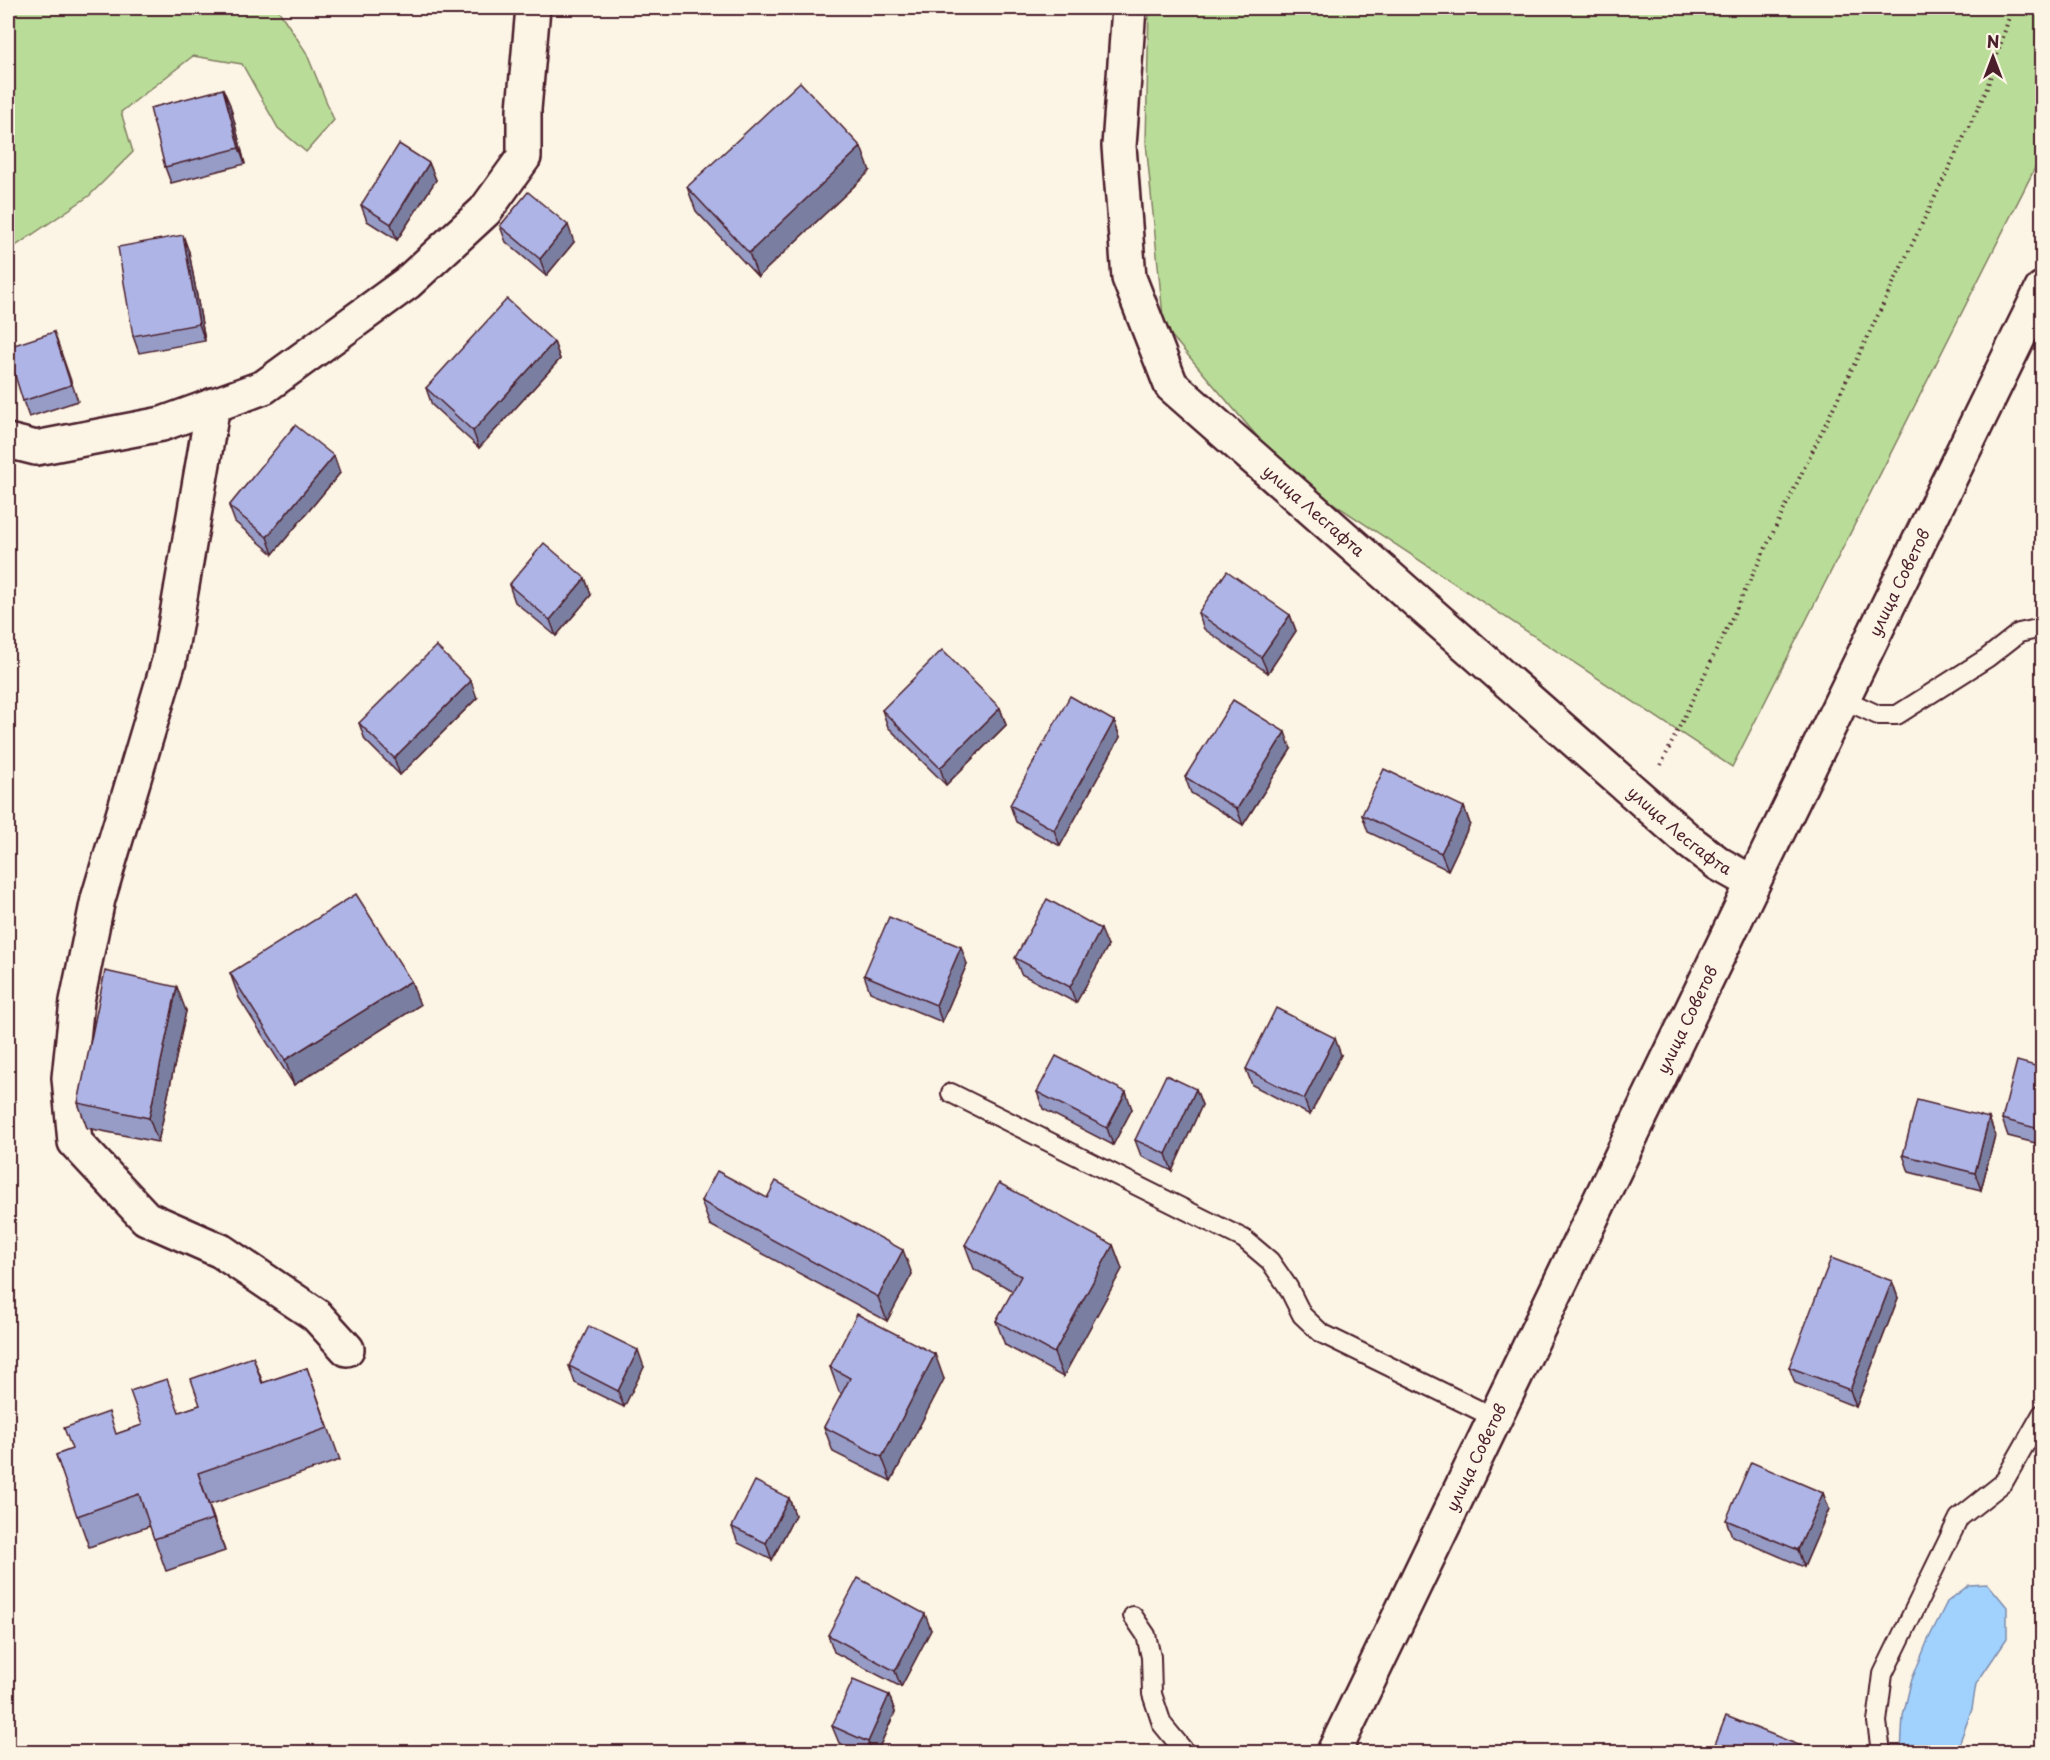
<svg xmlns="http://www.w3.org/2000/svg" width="2050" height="1760" font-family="'Playpen Sans',sans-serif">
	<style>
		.green { fill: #b9dd98; stroke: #827e62; stroke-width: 1.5 }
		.water { fill: #a1d2fe; stroke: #7e8aaa; stroke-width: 1.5 }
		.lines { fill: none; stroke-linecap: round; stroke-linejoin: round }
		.lane-casing { stroke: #4a1f2b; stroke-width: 22 }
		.street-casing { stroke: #4a1f2b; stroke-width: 38 }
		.secondary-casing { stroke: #4a1f2b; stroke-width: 38 }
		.path { stroke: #4a1f2b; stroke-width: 4; stroke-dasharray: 1.5 4.5; stroke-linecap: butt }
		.lane { stroke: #fcf5e5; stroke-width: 18 }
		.street { stroke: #fcf5e5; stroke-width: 33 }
		.secondary { stroke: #fcf5e5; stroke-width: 33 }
		.wall { fill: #969cc6; stroke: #4a1f2b; stroke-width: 1.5 }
		.shaded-wall { fill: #7a7fa1; stroke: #4a1f2b; stroke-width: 1.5 }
		.building { fill: #aeb5e6; stroke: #4a1f2b; stroke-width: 1.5 }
		.labels { text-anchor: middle; stroke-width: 4.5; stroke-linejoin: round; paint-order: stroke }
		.street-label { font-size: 16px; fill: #4a1f2b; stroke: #fcf5e5 }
	</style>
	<rect width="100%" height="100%" fill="#fcf5e5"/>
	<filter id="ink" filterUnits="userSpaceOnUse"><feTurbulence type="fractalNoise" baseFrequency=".0167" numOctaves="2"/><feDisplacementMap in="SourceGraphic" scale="12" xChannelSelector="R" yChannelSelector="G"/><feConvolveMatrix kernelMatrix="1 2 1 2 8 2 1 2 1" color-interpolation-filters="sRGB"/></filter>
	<g filter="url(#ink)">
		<!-- green -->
		<g class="green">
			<polygon points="8,8 277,8 306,52 334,120 306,152 278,128 242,64 193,56 121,112 133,152 89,196 8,251 8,114 13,104 8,98"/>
			<polygon points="1149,8 2042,8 2042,154 1732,767 1289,474 1164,327 1146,142"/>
		</g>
		<!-- water -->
		<polygon class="water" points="1988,1584 2007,1607 2007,1638 1976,1684 1972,1709 1961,1739 1960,1752 1901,1752 1903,1716 1911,1682 1927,1642 1947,1602 1969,1585"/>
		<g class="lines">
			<!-- lane casing -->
			<g class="lane-casing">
				<g id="lane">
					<polyline points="1843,699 1878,715 1897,715 1987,658 2019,633 2042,628"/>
					<polyline points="951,1093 1244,1239 1270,1261 1288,1287 1302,1315 1321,1333 1495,1418"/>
					<polyline points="1133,1616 1146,1635 1151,1657 1152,1694 1162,1724 1185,1752"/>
					<polyline points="1881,1752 1877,1722 1883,1674 1959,1518 2003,1483 2042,1414"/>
				</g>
			</g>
			<!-- street casing -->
			<g class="street-casing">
				<g id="street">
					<path id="s1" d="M1129 8 1119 146 1129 278 1171 385 1690 842 1719 864 1753 883"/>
					<polyline points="213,405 169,661 98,899 77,1001 69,1078 75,1142 146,1218 221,1251 316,1315 347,1349"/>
					<polyline points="8,441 36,448 162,424 264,387 407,283 485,211 524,157 524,109 533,8"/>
				</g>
			</g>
			<!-- secondary casing -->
			<g class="secondary-casing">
				<g id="secondary">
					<path id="s2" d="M1334 1752 1753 883 2042 289"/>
				</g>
			</g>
			<!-- path -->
			<polyline class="path" points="1661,765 1986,91 2012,8"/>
			<!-- lane -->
			<use href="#lane" class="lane"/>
			<!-- street -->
			<use href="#street" class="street"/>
			<!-- secondary -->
			<use href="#secondary" class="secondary"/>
		</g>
		<!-- wall -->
		<g class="wall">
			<polygon points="223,89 230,105 245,164 171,183 165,167"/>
			<polygon points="429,163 436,180 397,240 367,221 361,205"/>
			<polygon points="870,171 758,277 696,211 687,187"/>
			<polygon points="500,226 574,242 546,276 506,242"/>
			<polygon points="189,252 205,341 139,353 133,336"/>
			<polygon points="54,332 78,401 29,417 23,401"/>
			<polygon points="554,342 560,359 479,448 432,405 426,388"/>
			<polygon points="334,456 340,473 273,554 235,522 229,506"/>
			<polygon points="585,578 591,595 556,636 515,602 509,585"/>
			<polygon points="1198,613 1290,615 1296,631 1268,673 1204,629"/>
			<polygon points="477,698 400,775 365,740 359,723"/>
			<polygon points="1000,708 1006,725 946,785 888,727 882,710"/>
			<polygon points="1114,721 1120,737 1060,846 1016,822 1010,805"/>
			<polygon points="1291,749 1243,825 1191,793 1185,777"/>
			<polygon points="1464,807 1470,824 1448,870 1368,832 1362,815"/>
			<polygon points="1108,946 1076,1003 1021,974 1015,958"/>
			<polygon points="967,964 942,1022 870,992 864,975"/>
			<polygon points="230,973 420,1005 294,1085 239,998"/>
			<polygon points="186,1011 158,1142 87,1128 78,1103"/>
			<polygon points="1341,1055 1310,1115 1252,1085 1246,1069"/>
			<polygon points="2043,1068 2043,1145 2008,1136 2002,1119"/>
			<polygon points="1196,1089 1202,1105 1172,1171 1141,1156 1135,1140"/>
			<polygon points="1037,1092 1132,1109 1113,1145 1043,1109"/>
			<polygon points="1989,1118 1995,1135 1981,1190 1909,1172 1903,1155"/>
			<polygon points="701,1201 912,1274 887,1321 710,1225"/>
			<polygon points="965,1245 1113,1245 1122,1269 1063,1377 1005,1345 996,1321 1013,1291 974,1269"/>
			<polygon points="1892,1281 1898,1298 1856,1407 1795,1383 1789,1367"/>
			<polygon points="253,1357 263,1383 307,1368 340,1460 209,1505 225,1551 166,1571 150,1526 89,1547 56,1455 200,1405"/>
			<polygon points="569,1366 644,1367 624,1407 575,1383"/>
			<polygon points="830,1367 944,1379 891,1481 833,1452 824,1427 842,1394 839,1392"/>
			<polygon points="2043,1423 2043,1454 2037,1438"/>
			<polygon points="1823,1493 1829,1509 1804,1567 1732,1536 1726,1520"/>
			<polygon points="789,1498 795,1515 772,1560 738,1543 732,1527"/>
			<polygon points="931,1630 901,1687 834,1652 828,1635"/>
			<polygon points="889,1695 895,1712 877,1752 860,1752 839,1743 832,1726"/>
		</g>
		<!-- shaded-wall -->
		<g class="shaded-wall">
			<polygon points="223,89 230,105 245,164 239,148"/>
			<polygon points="861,147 870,171 758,277 749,253"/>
			<polygon points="429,163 436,180 397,240 391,224"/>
			<polygon points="568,225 574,242 546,276 540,259"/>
			<polygon points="183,235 189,252 205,341 199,324"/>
			<polygon points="554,342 560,359 479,448 473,431"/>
			<polygon points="334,456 340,473 273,554 267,537"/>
			<polygon points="585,578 591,595 556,636 550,620"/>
			<polygon points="1290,615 1296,631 1268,673 1261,657"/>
			<polygon points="471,681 477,698 400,775 394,758"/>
			<polygon points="1000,708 1006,725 946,785 940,768"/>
			<polygon points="1114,721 1120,737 1060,846 1054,830"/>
			<polygon points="1285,732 1291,749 1243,825 1237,809"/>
			<polygon points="1464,807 1470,824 1448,870 1441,853"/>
			<polygon points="1101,929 1108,946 1076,1003 1070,987"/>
			<polygon points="961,947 967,964 942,1022 936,1005"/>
			<polygon points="411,981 420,1005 294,1085 285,1060"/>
			<polygon points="177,987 186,1011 158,1142 149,1118"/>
			<polygon points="1335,1038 1341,1055 1310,1115 1304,1099"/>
			<polygon points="1196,1089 1202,1105 1172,1171 1166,1154"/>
			<polygon points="1126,1092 1132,1109 1113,1145 1107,1128"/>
			<polygon points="1989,1118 1995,1135 1981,1190 1975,1173"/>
			<polygon points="1113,1245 1122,1269 1063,1377 1054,1353"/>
			<polygon points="903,1250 912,1274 887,1321 878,1297"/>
			<polygon points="1892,1281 1898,1298 1856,1407 1850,1390"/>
			<polygon points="638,1350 644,1367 624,1407 618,1391"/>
			<polygon points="935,1354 944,1379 891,1481 882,1457"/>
			<polygon points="198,1473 209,1505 225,1551 213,1519"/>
			<polygon points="1823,1493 1829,1509 1804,1567 1798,1550"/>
			<polygon points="789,1498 795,1515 772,1560 766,1543"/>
			<polygon points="925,1614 931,1630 901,1687 895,1671"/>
			<polygon points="889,1695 895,1712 877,1752 872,1752 868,1742"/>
			<polygon points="1801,1746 1803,1752 1798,1752"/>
		</g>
		<!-- building -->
		<g class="building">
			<polygon points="800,82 861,147 749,253 687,187"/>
			<polygon points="223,89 239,148 165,167 150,108"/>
			<polygon points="399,144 429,163 391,224 361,205"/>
			<polygon points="528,192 568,225 540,259 500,226"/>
			<polygon points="183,235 199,324 133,336 118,247"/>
			<polygon points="507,299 554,342 473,431 426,388"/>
			<polygon points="54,332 71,385 23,401 8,353 8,347"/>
			<polygon points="295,425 334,456 267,537 229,506"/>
			<polygon points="544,543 585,578 550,620 509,585"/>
			<polygon points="1227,571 1290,615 1261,657 1198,613"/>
			<polygon points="436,646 471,681 394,758 359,723"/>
			<polygon points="942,650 1000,708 940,768 882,710"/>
			<polygon points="1070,696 1114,721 1054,830 1010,805"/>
			<polygon points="1233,700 1285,732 1237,809 1185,777"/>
			<polygon points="1384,769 1464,807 1441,853 1362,815"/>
			<polygon points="356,894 411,981 285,1060 230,973"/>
			<polygon points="1047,899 1101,929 1070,987 1015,958"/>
			<polygon points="889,917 961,947 936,1005 864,975"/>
			<polygon points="105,971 177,987 149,1118 78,1103"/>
			<polygon points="1276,1008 1335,1038 1304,1099 1246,1069"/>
			<polygon points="1056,1056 1126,1092 1107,1128 1037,1092"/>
			<polygon points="2017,1061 2043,1068 2043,1130 2002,1119"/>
			<polygon points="1166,1075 1196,1089 1166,1154 1135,1140"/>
			<polygon points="1917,1100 1989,1118 1975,1173 1903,1155"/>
			<polygon points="717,1171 767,1198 776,1181 903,1250 878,1297 701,1201"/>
			<polygon points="999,1183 1113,1245 1054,1353 996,1321 1021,1276 965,1245"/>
			<polygon points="1831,1258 1892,1281 1850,1390 1789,1367"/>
			<polygon points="857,1314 935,1354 882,1457 824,1427 850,1378 830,1367"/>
			<polygon points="589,1326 638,1350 618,1391 569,1366"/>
			<polygon points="253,1357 262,1383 307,1368 328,1428 198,1473 213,1519 154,1539 139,1494 77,1516 56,1455 72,1449 64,1428 109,1412 116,1434 142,1425 130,1391 167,1379 179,1412 200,1405 191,1379"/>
			<polygon points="2043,1423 2043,1440 2037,1438"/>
			<polygon points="1751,1462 1823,1493 1798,1550 1726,1520"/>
			<polygon points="755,1481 789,1498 766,1543 732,1527"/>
			<polygon points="858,1578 925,1614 895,1671 828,1635"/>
			<polygon points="853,1680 889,1695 868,1742 832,1726"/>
			<polygon points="1726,1716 1801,1746 1798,1752 1712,1752"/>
		</g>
	</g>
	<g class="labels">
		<!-- street labels -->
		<g class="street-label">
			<text dy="6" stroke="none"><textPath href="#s1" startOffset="576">улица Лесгафта</textPath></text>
			<text dy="6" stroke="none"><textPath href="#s2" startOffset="1299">улица Советов</textPath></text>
			<text dy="6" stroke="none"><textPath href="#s1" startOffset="1062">улица Лесгафта</textPath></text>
			<text dy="6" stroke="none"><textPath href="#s2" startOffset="813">улица Советов</textPath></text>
			<text dy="6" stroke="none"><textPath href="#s2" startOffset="327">улица Советов</textPath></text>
		</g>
	</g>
	<!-- margin -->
	<rect width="2050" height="1760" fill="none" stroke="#fcf5e5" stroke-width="30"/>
	<rect x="15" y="15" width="2020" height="1730" fill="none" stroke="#4a1f2b" stroke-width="2" filter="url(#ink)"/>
	<!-- north arrow -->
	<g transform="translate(1993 57)" stroke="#fcf5e5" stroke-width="4.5" paint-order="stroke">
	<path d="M0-4.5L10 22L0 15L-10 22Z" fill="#4a1f2b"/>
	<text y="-9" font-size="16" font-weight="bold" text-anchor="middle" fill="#4a1f2b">N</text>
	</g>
</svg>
